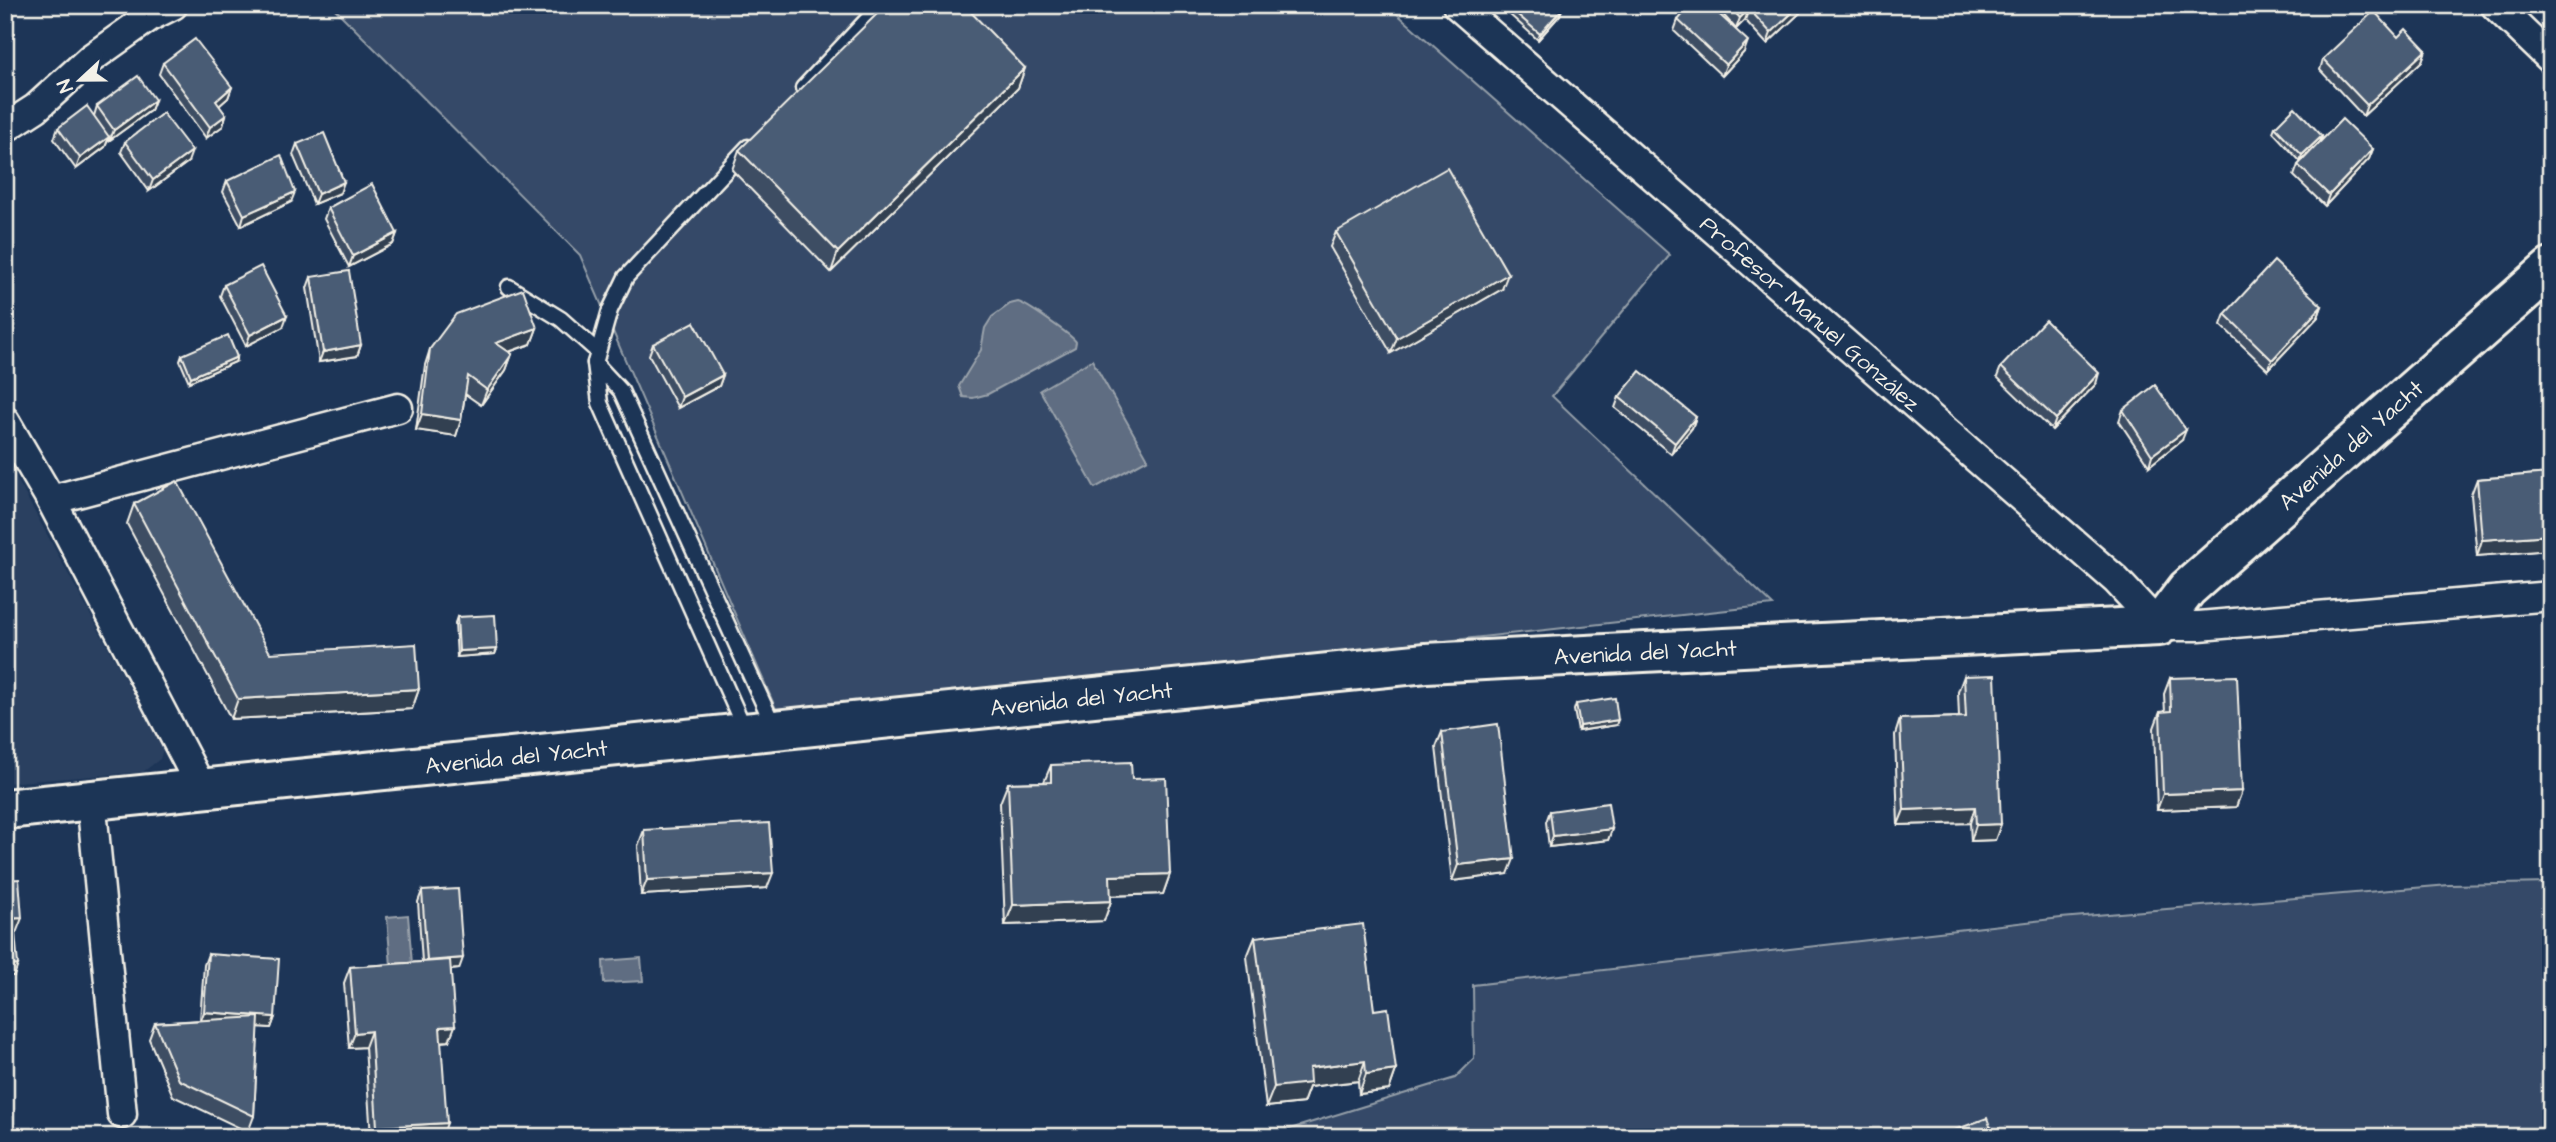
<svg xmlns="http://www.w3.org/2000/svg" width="2556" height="1142" font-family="'Architects Daughter',sans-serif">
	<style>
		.built { fill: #2a4060 }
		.green { fill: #354a67; stroke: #949ea8; stroke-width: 2 }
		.water { fill: #5e6d82; stroke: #9aa2ab; stroke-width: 2 }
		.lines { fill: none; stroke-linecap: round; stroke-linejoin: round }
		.lane-casing { stroke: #f4f1e8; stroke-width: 19 }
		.street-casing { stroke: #f4f1e8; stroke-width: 33 }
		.secondary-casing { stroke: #f4f1e8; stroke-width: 44 }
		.lane { stroke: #1d3557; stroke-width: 14 }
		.street { stroke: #1d3557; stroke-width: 28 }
		.secondary { stroke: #1d3557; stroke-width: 38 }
		.wall { fill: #3e4e64; stroke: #f4f1e8; stroke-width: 2 }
		.shaded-wall { fill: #324051; stroke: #f4f1e8; stroke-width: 2 }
		.building { fill: #485b74; stroke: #f4f1e8; stroke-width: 2 }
		.labels { text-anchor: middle; stroke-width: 7; stroke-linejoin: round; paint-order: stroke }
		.street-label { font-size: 23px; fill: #f4f1e8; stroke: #1d3557 }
	</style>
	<rect width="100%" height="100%" fill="#1d3557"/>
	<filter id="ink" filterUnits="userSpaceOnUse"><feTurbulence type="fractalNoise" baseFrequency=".0143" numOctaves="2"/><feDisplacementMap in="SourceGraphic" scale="14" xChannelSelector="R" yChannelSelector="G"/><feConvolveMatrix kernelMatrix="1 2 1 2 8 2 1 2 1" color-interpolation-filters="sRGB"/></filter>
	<g filter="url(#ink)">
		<!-- built -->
		<polygon class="built" points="5,457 163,749 160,759 143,772 5,783"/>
		<!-- green -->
		<g class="green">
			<polygon points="331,5 1387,5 1670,255 1552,396 1773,605 778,714 580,255"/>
			<polygon points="2551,883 2551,1137 1264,1137 1455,1078 1474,1059 1473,985 2061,918 2449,885"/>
		</g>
		<!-- water -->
		<g class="water">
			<path d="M1018 302C1025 303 1073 336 1076 342L1075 347 988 394 973 398 963 397 959 386 981 350 985 328 992 317 1010 304Z"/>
			<polygon points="1092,360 1148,459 1095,488 1040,390"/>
			<polygon points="408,915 412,964 391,966 387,917"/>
			<polygon points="641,958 643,981 604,983 603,961"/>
		</g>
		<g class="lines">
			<!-- lane casing -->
			<g class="lane-casing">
				<g id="lane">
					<polyline points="803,88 881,5"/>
					<polyline points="509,287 561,319 597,351"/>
					<polyline points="595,363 610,310 626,277 748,147"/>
					<polyline points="745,730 600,403 595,363 621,391 774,727"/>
				</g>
			</g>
			<!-- street casing -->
			<g class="street-casing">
				<g id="street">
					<path id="s1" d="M1457 5 2116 580 2159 626H2199L2551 596"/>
					<polyline points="2495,5 2551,59"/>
					<polyline points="5,128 36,108 90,59 149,17 173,5"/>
					<polyline points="5,421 51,500 201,787"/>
					<polyline points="51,500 398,408"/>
					<polyline points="91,799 122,1114"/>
				</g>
			</g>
			<!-- secondary casing -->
			<g class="secondary-casing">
				<g id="secondary">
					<path id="s2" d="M5 809 1426 663 2159 626 2187 589 2551 268"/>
				</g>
			</g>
			<!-- lane -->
			<use href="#lane" class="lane"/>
			<!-- street -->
			<use href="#street" class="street"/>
			<!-- secondary -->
			<use href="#secondary" class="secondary"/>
		</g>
		<!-- wall -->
		<g class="wall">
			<polygon points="1719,5 1803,5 1801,12 1767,44 1745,20 1736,29 1718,9"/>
			<polygon points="1558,6 1562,9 1560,15 1538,40 1509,14 1511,9"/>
			<polygon points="1678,20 1744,52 1722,76 1674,31"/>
			<polygon points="2398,37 2426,50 2422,61 2363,116 2320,70 2323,59"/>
			<polygon points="163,63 232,87 228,98 219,106 226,115 223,126 206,138 159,74"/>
			<polygon points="1025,68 1018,88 831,272 732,170 739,150"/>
			<polygon points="155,100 151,110 110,140 109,138 105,147 76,169 54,139 58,128 94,116 97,106"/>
			<polygon points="2275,127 2322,136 2321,141 2373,149 2369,159 2325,206 2294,176 2298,165 2317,145 2300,161 2273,132"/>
			<polygon points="125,142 188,162 149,191 121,152"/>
			<polygon points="297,144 340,193 314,204 293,155"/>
			<polygon points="227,181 291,202 241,226 223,192"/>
			<polygon points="328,208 397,233 393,244 349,267 324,219"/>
			<polygon points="1336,232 1502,289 1391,353 1330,247"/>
			<polygon points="311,277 361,345 357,356 319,362 307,288"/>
			<polygon points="224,285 283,327 246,346 220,296"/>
			<polygon points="2322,306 2318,317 2268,370 2221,325 2225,314"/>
			<polygon points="537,328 531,344 509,352 512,354 506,370 481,405 465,394 461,420 456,436 416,430 425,365 430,349"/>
			<polygon points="653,344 723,375 719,386 678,408 649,355"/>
			<polygon points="182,355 235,362 189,382 180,361"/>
			<polygon points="2001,367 2096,384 2052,430 1997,377"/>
			<polygon points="1619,397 1696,417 1692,428 1671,454 1615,408"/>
			<polygon points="2123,410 2182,440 2149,466 2119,421"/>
			<polygon points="2551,473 2551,550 2477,556 2471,495 2477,479"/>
			<polygon points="134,504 270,653 419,689 412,709 231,719 127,524"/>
			<polygon points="457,617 497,649 495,654 457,657 455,623"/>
			<polygon points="1964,676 2001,824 1995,840 1971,841 1970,823 1898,825 1895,735 1900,719 1959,717 1958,692"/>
			<polygon points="2170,678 2242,791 2236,807 2157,810 2154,728 2160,712 2165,712 2164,694"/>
			<polygon points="1576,704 1616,725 1578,731 1574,710"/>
			<polygon points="1442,732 1508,874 1452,881 1436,747"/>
			<polygon points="1051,765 1132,779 1170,874 1163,894 1111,896 1111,901 1104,921 1005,925 1000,803 1008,783 1044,782"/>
			<polygon points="1550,811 1612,829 1608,840 1549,847 1546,822"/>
			<polygon points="644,830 767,888 641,895 638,846"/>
			<polygon points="422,891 459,969 451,970 449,1041 441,1042 442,1137 371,1137 365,1047 349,1048 344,983 350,967 422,962 418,902"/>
			<polygon points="1255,937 1374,1010 1396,1070 1389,1090 1359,1094 1358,1081 1309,1087 1303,1103 1266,1107 1247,957"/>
			<polygon points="208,954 275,1017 271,1028 258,1027 254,1116 248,1132 173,1096 149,1039 155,1023 200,1020 204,965"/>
		</g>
		<!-- shaded-wall -->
		<g class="shaded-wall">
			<polygon points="1800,5 1803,5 1801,12 1767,44 1771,33"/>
			<polygon points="1562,9 1560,15 1538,40 1540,34"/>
			<polygon points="1749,9 1745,20 1736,29 1740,18"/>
			<polygon points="1748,41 1744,52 1722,76 1726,65"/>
			<polygon points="2426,50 2422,61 2363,116 2367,105"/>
			<polygon points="1025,68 1018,88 831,272 838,252"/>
			<polygon points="232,87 228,98 212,112 216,101"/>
			<polygon points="155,100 151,110 110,140 114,130"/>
			<polygon points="226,115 223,126 206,138 210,127"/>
			<polygon points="2322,136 2320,142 2300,161 2302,155"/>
			<polygon points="109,137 105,147 76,169 80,158"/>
			<polygon points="2373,149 2369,159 2325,206 2329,195"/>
			<polygon points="192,151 188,162 149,191 153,180"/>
			<polygon points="344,182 340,193 314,204 318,194"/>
			<polygon points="295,192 291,202 241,226 244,215"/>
			<polygon points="397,233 393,244 349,267 353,256"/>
			<polygon points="1508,274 1502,289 1391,353 1397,338"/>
			<polygon points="2322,306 2318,317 2268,370 2272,360"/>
			<polygon points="287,316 283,327 246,346 250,335"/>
			<polygon points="537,328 531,344 491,358 496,343"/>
			<polygon points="361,345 357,356 319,362 323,352"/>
			<polygon points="512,354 506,370 481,405 487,390"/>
			<polygon points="237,357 235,362 189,382 191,377"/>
			<polygon points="2099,373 2096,384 2052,430 2056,419"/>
			<polygon points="723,375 719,386 678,408 682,397"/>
			<polygon points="422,414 461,420 456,436 416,430"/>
			<polygon points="1696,417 1692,428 1671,454 1675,443"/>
			<polygon points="2186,430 2182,440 2149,466 2152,455"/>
			<polygon points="2551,535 2551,550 2477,556 2482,540"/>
			<polygon points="497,649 495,654 457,657 459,651"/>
			<polygon points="419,689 412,709 231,719 238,699"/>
			<polygon points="1618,720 1616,725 1578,731 1580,726"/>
			<polygon points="2242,791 2236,807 2157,810 2163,794"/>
			<polygon points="1975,807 1970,823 1898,825 1904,810"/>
			<polygon points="2001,824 1995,840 1971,841 1976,825"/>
			<polygon points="1612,829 1608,840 1549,847 1553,836"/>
			<polygon points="1514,859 1508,874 1452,881 1458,865"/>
			<polygon points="773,873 767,888 641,895 647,880"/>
			<polygon points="1170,874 1163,894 1103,896 1110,876"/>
			<polygon points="1111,901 1104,921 1005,925 1013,905"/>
			<polygon points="22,918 16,933 5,934 5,919"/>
			<polygon points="463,958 459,969 423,972 427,961"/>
			<polygon points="18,965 14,976 5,976 5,966"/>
			<polygon points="204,1012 275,1017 271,1028 200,1023"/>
			<polygon points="455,1026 449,1041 434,1042 440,1027"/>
			<polygon points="371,1031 365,1047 349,1048 355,1033"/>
			<polygon points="1365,1061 1358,1081 1309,1087 1303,1103 1266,1107 1274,1087 1309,1068"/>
			<polygon points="1396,1070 1389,1090 1359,1094 1366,1074"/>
			<polygon points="447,1123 442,1137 374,1137 377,1127"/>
		</g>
		<!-- building -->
		<g class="building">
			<polygon points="886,5 964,5 1025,68 838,252 739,150"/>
			<polygon points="1514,5 1557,5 1562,9 1540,34 1511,9"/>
			<polygon points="1691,5 1709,5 1748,41 1726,65 1678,20"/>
			<polygon points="1728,5 1800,5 1771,33 1749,9 1740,18"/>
			<polygon points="2374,11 2398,37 2406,29 2426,50 2367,105 2323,59"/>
			<polygon points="195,39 232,87 216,101 226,115 210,127 163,63"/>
			<polygon points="138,76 155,100 114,130 97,106"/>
			<polygon points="87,106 109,137 80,158 58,128"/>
			<polygon points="2295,107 2322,136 2302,155 2275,127"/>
			<polygon points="163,113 192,151 153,180 125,142"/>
			<polygon points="2342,119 2373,149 2329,195 2298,165"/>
			<polygon points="324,133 344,182 318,194 297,144"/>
			<polygon points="281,155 295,192 244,215 227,181"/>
			<polygon points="1447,168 1508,274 1397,338 1336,232"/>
			<polygon points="372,184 397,233 353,256 328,208"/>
			<polygon points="2274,261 2322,306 2272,360 2225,314"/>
			<polygon points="261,266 287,316 250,335 224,285"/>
			<polygon points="349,271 361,345 323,352 311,277"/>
			<polygon points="523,289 537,328 496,343 512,354 487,390 468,376 461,420 422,414 430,349 456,314"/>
			<polygon points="2045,320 2099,373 2056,419 2001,367"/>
			<polygon points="694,322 723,375 682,397 653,344"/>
			<polygon points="228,335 237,357 191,377 182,355"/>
			<polygon points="1640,371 1696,417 1675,443 1619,397"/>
			<polygon points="2155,385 2186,430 2152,455 2123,410"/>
			<polygon points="2551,473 2551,535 2482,540 2477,479"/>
			<polygon points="177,481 270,653 416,644 419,689 238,699 134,504"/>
			<polygon points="495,615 497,649 459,651 457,617"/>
			<polygon points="1995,675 2001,824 1976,825 1975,807 1904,810 1900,719 1966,717 1964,676"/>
			<polygon points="2237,676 2242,791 2163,794 2160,712 2171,711 2170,678"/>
			<polygon points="1615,698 1618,720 1580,726 1576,704"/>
			<polygon points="1498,724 1514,859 1458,865 1442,732"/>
			<polygon points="1131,762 1132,779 1166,778 1170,874 1110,876 1111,901 1013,905 1008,783 1051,782 1051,765"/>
			<polygon points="1608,803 1612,829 1553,836 1550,811"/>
			<polygon points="769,823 773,873 647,880 644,830"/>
			<polygon points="19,879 22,918 5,919 5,880"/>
			<polygon points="458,889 463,958 427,961 422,891"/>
			<polygon points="1363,924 1374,1010 1388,1008 1396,1070 1366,1074 1365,1061 1309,1068 1310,1083 1274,1087 1255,937"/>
			<polygon points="15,933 18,965 5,966 5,934"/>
			<polygon points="208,954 279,959 275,1017 204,1012"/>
			<polygon points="450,960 455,1026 440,1027 447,1123 377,1127 371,1031 355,1033 350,967"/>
			<polygon points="259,1017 254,1116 179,1080 155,1023"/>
			<polygon points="1987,1118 1994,1137 1936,1137"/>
		</g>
	</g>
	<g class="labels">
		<!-- street labels -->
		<g class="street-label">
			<text dy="8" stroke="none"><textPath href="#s1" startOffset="469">Profesor Manuel González</textPath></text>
			<text dy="8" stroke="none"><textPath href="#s2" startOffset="2427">Avenida del Yacht</textPath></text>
			<text dy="8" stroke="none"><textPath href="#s2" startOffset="1648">Avenida del Yacht</textPath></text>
			<text dy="8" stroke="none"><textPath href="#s2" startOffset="1082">Avenida del Yacht</textPath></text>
			<text dy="8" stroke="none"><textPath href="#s2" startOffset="514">Avenida del Yacht</textPath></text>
		</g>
	</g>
	<!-- margin -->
	<rect width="2556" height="1142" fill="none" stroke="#1d3557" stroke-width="28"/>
	<rect x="14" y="14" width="2528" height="1114" fill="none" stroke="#f4f1e8" stroke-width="2.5" filter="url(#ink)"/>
	<!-- north arrow -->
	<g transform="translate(80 80) rotate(248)" stroke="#1d3557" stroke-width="5" paint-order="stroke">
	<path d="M0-5L12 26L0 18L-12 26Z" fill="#f4f1e8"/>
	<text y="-10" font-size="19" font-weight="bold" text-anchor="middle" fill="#f4f1e8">N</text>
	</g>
</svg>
